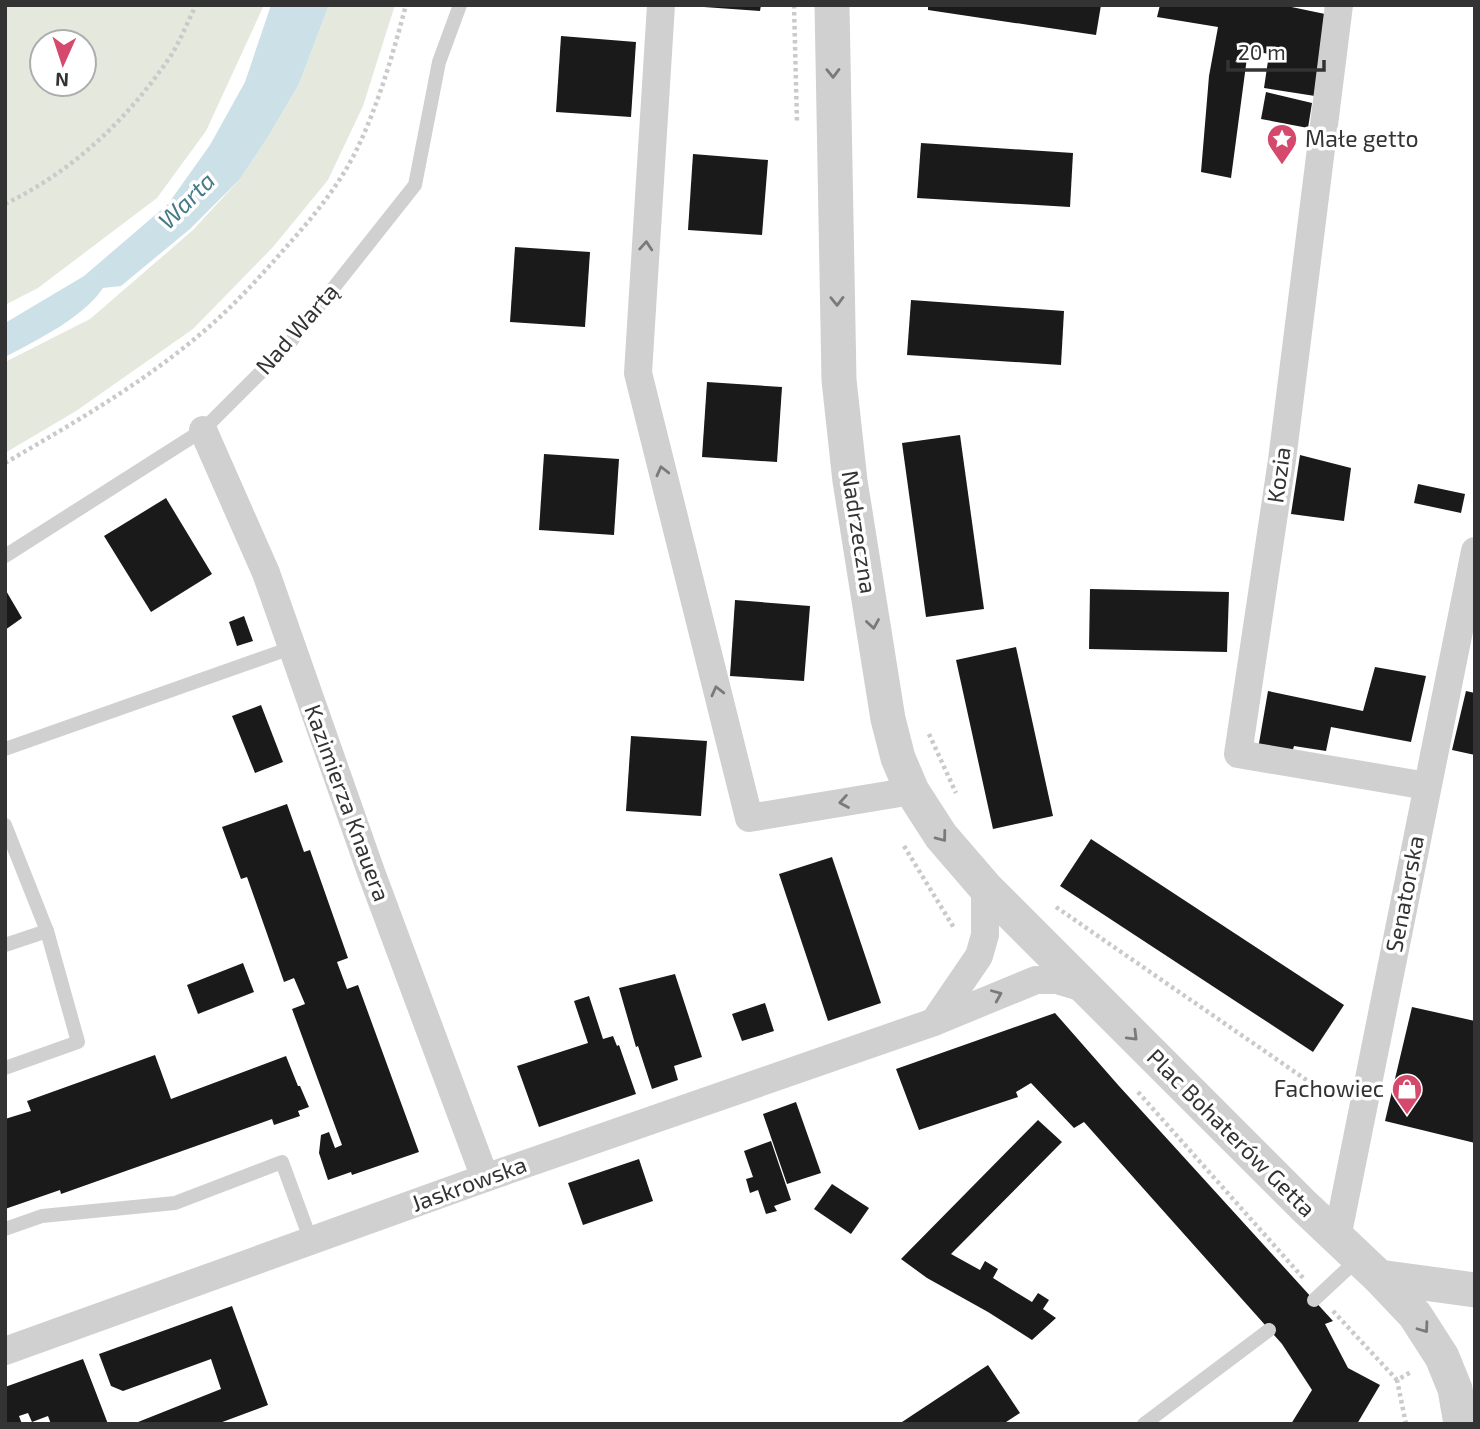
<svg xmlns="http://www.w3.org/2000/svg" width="1480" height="1429" font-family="'Exo 2',sans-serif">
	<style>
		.green { fill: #e5e9dd; fill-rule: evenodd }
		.water { fill: #cce1e7 }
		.building { fill: #1a1a1a }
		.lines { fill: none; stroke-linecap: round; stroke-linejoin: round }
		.path { stroke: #cacaca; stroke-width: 4.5; stroke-dasharray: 3.5 3.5; stroke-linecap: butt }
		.service { stroke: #d0d0d0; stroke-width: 14 }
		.minor { stroke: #d0d0d0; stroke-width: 28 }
		.tertiary { stroke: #d0d0d0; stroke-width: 35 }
		.oneway { stroke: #7a7a7a }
		.labels { text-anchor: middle; stroke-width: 7; stroke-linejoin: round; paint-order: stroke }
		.poi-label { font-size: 23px; fill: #333; stroke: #fff; text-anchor: start }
		.street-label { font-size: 23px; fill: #333; stroke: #fff }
		.water-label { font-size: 24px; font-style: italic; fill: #457a88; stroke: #fff }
	</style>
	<rect width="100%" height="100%" fill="#fff"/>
	<!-- green -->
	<g class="green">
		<path d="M5 5H264L206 131 157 198 38 288 5 305ZM42 42H84V84H42Z"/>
		<polygon points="329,5 395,5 363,106 328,180 273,247 193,329 76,411 5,453 5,362 90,319 193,230 240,179 268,137 299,84"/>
	</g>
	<!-- water -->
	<path class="water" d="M271 5H329L299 84 268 137 240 179 190 229 121 286 103 288C83 318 37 340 5 357V323L84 276 168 204 210 145 245 82Z"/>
	<!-- building -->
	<g class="building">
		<polygon points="704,5 761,5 760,11 704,7"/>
		<polygon points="928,5 1101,5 1096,35 928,10"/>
		<polygon points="1160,5 1282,5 1325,14 1315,96 1264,88 1269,54 1248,50 1231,178 1201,172 1209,76 1218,27 1157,17"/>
		<polygon points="561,36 636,42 631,117 556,112"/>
		<polygon points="1266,92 1312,103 1308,128 1261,119"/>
		<polygon points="921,143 1073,153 1070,207 917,198"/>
		<polygon points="693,154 768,160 762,235 688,230"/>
		<polygon points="515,247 590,252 585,327 510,322"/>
		<polygon points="911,300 1064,311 1061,365 907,355"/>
		<polygon points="707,382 782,387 777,462 702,457"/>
		<polygon points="960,435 984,609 926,617 902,443"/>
		<polygon points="544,454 619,459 614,535 539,530"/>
		<polygon points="1300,455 1351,468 1344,521 1291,514"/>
		<polygon points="1418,484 1465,494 1461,513 1414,503"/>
		<polygon points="166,498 212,574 151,612 104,536"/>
		<polygon points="5,589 22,618 5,630"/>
		<polygon points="1090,589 1229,592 1227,652 1089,649"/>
		<polygon points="735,600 810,606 804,681 730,676"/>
		<polygon points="244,616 253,641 237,646 229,622"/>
		<polygon points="1016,647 1053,816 993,829 956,660"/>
		<polygon points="1375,667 1426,676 1411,742 1331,727 1326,751 1294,746 1292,753 1258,749 1268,691 1363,711"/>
		<polygon points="1466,691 1475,693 1475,755 1452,750"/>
		<polygon points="261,705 283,762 255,773 232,716"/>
		<polygon points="631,736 707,741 701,816 626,811"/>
		<polygon points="287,804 304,852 310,850 348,958 337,962 347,989 358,985 419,1152 352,1175 351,1172 328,1180 319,1153 321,1135 329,1132 335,1148 342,1145 292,1009 305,1004 294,978 284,982 247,877 241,879 222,827"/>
		<polygon points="1091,839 1344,1005 1313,1052 1060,886"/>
		<polygon points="832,857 881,1003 828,1021 779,874"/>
		<polygon points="243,963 254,992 198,1014 187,985"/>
		<polygon points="675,974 702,1057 674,1066 678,1080 652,1089 638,1046 636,1047 619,988"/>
		<polygon points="589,996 603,1039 613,1036 617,1046 619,1045 636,1094 539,1127 517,1066 588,1043 574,1001"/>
		<polygon points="765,1003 774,1031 742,1041 732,1014"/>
		<polygon points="1412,1007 1475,1021 1475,1143 1385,1121"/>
		<polygon points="1055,1013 1119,1086 1333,1321 1325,1324 1348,1368 1380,1385 1357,1424 1291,1424 1312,1390 1282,1344 1084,1122 1074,1128 1031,1083 1016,1092 1018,1097 919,1130 896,1069"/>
		<polygon points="155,1055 171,1099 286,1056 298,1086 300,1086 309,1107 298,1111 300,1116 274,1125 272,1119 61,1194 60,1190 5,1209 5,1119 31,1111 27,1101"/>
		<polygon points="796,1102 821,1173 787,1184 763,1114"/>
		<polygon points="1038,1120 1062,1142 951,1254 980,1270 985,1261 998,1269 993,1278 1032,1302 1038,1293 1049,1300 1043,1309 1056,1318 1032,1340 988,1312 927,1278 901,1259"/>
		<polygon points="771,1141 791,1200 774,1206 777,1211 766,1214 758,1190 750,1193 746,1179 753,1177 744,1151"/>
		<polygon points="639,1159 653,1201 583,1225 568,1183"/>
		<polygon points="832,1184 869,1208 851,1234 814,1209"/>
		<polygon points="232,1306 268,1405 217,1424 133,1424 221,1389 211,1359 123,1391 111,1386 99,1354"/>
		<polygon points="83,1359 108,1424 51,1424 48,1416 32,1422 28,1413 19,1416 22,1424 5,1424 5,1387"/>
		<polygon points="988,1365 1020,1413 1003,1424 899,1424"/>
	</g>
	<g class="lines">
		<!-- path -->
		<g class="path">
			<polyline points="794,5 797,123"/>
			<path d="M5 204C75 170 129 118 172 54 181 39 188 21 196 5"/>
			<path d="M5 463C72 424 138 386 197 337 230 310 259 278 287 246 313 217 338 187 356 151 378 106 393 54 406 5"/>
			<polyline points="929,734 956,793"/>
			<polyline points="904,846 954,928"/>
			<polyline points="1056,907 1334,1099"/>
			<polyline points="1138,1092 1304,1279"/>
			<polyline points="1333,1311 1397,1380"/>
			<polyline points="1406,1424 1397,1380 1411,1372"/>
		</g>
		<!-- service -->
		<g class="service">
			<polyline points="5,556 203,430 289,344 415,185 439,62 460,5"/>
			<polyline points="5,749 291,648"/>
			<polyline points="5,825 47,931 5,945"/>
			<polyline points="5,1068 78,1042 47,931"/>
			<polyline points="5,1229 42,1216 175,1203 282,1162 311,1241"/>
			<polyline points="1314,1300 1359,1258"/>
			<polyline points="1144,1424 1269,1330"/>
		</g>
		<!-- minor -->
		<g class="minor">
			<polyline points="661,5 638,373 749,818 912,791"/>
			<polyline points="1339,5 1282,460 1238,754 1427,786"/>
			<polyline points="203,430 266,573 371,872 485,1178"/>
			<polyline points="934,1022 979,956 985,935 985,887"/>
			<polyline points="1337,1238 1475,551"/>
			<polyline points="5,1351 485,1178 934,1022 1036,980 1057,980 1084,988"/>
		</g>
		<!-- tertiary -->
		<g class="tertiary">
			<polyline points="832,5 839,380 850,481 888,719 898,758 912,791 941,836 985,887 1304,1206 1379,1277 1415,1315 1442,1357 1455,1389 1461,1424"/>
			<polyline points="1379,1277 1475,1290"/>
		</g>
	</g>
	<!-- one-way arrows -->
	<defs><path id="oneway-chevron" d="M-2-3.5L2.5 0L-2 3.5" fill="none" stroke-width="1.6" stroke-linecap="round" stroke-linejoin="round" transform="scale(1.75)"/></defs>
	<g class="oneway">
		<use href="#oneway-chevron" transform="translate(833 73) rotate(89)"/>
		<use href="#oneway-chevron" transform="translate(646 246) rotate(-86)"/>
		<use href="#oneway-chevron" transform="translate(837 301) rotate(89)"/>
		<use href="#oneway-chevron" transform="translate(662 471) rotate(-104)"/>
		<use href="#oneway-chevron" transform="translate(873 624) rotate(81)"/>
		<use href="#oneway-chevron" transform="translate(717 691) rotate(-104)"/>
		<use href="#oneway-chevron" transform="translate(844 802) rotate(170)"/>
		<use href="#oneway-chevron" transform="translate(942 837) rotate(53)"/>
		<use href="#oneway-chevron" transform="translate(997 995) rotate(-23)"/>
		<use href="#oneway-chevron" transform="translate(1133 1036) rotate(45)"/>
		<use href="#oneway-chevron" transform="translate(1424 1328) rotate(54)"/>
	</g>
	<!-- icons -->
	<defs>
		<g id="sight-pin" transform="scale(1.575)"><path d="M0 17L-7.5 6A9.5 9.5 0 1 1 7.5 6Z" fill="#d54a6c" stroke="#fff"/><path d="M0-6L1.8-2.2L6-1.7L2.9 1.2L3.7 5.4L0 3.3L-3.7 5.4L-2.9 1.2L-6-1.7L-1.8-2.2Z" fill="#fff"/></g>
		<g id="shop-pin" transform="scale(1.575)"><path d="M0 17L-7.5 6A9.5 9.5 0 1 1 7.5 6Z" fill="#d54a6c" stroke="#fff"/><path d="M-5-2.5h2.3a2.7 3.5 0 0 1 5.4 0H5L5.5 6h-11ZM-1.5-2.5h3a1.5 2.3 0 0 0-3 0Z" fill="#fff"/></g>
	</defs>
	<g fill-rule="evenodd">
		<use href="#sight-pin" x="1282" y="139"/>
		<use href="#shop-pin" x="1407" y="1089"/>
	</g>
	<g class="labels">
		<!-- poi labels -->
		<g class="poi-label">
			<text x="1305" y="147">Małe getto</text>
			<text x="1384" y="1097" text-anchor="end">Fachowiec</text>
		</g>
		<!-- street labels -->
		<g class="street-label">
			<text transform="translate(297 329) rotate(-49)" y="8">Nad Wartą</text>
			<text transform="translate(1279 475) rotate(-82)" y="8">Kozia</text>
			<text transform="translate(859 532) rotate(81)" y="8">Nadrzeczna</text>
			<text transform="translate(347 803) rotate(70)" y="8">Kazimierza Knauera</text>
			<text transform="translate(1405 894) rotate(-79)" y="8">Senatorska</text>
			<text transform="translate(1231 1133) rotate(45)" y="8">Plac Bohaterów Getta</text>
			<text transform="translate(469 1184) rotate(-20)" y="8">Jaskrowska</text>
		</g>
		<!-- water labels -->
		<g class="water-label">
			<text transform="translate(187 201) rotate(-45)" y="8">Warta</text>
		</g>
	</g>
	<!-- border -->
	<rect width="1480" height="1429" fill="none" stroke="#333333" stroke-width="14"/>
	<!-- north arrow -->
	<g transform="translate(63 63) rotate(183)"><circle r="33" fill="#ffffff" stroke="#adadad" stroke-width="2"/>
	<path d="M0-5L12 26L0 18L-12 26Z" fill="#d54a6c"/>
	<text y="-10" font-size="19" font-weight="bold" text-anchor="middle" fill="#333333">N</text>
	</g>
	<!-- scale -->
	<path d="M1228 60v10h96v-10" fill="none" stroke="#333333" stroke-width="3.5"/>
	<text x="1238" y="60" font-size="21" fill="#333333" stroke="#ffffff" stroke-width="5" paint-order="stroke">20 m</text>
</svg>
